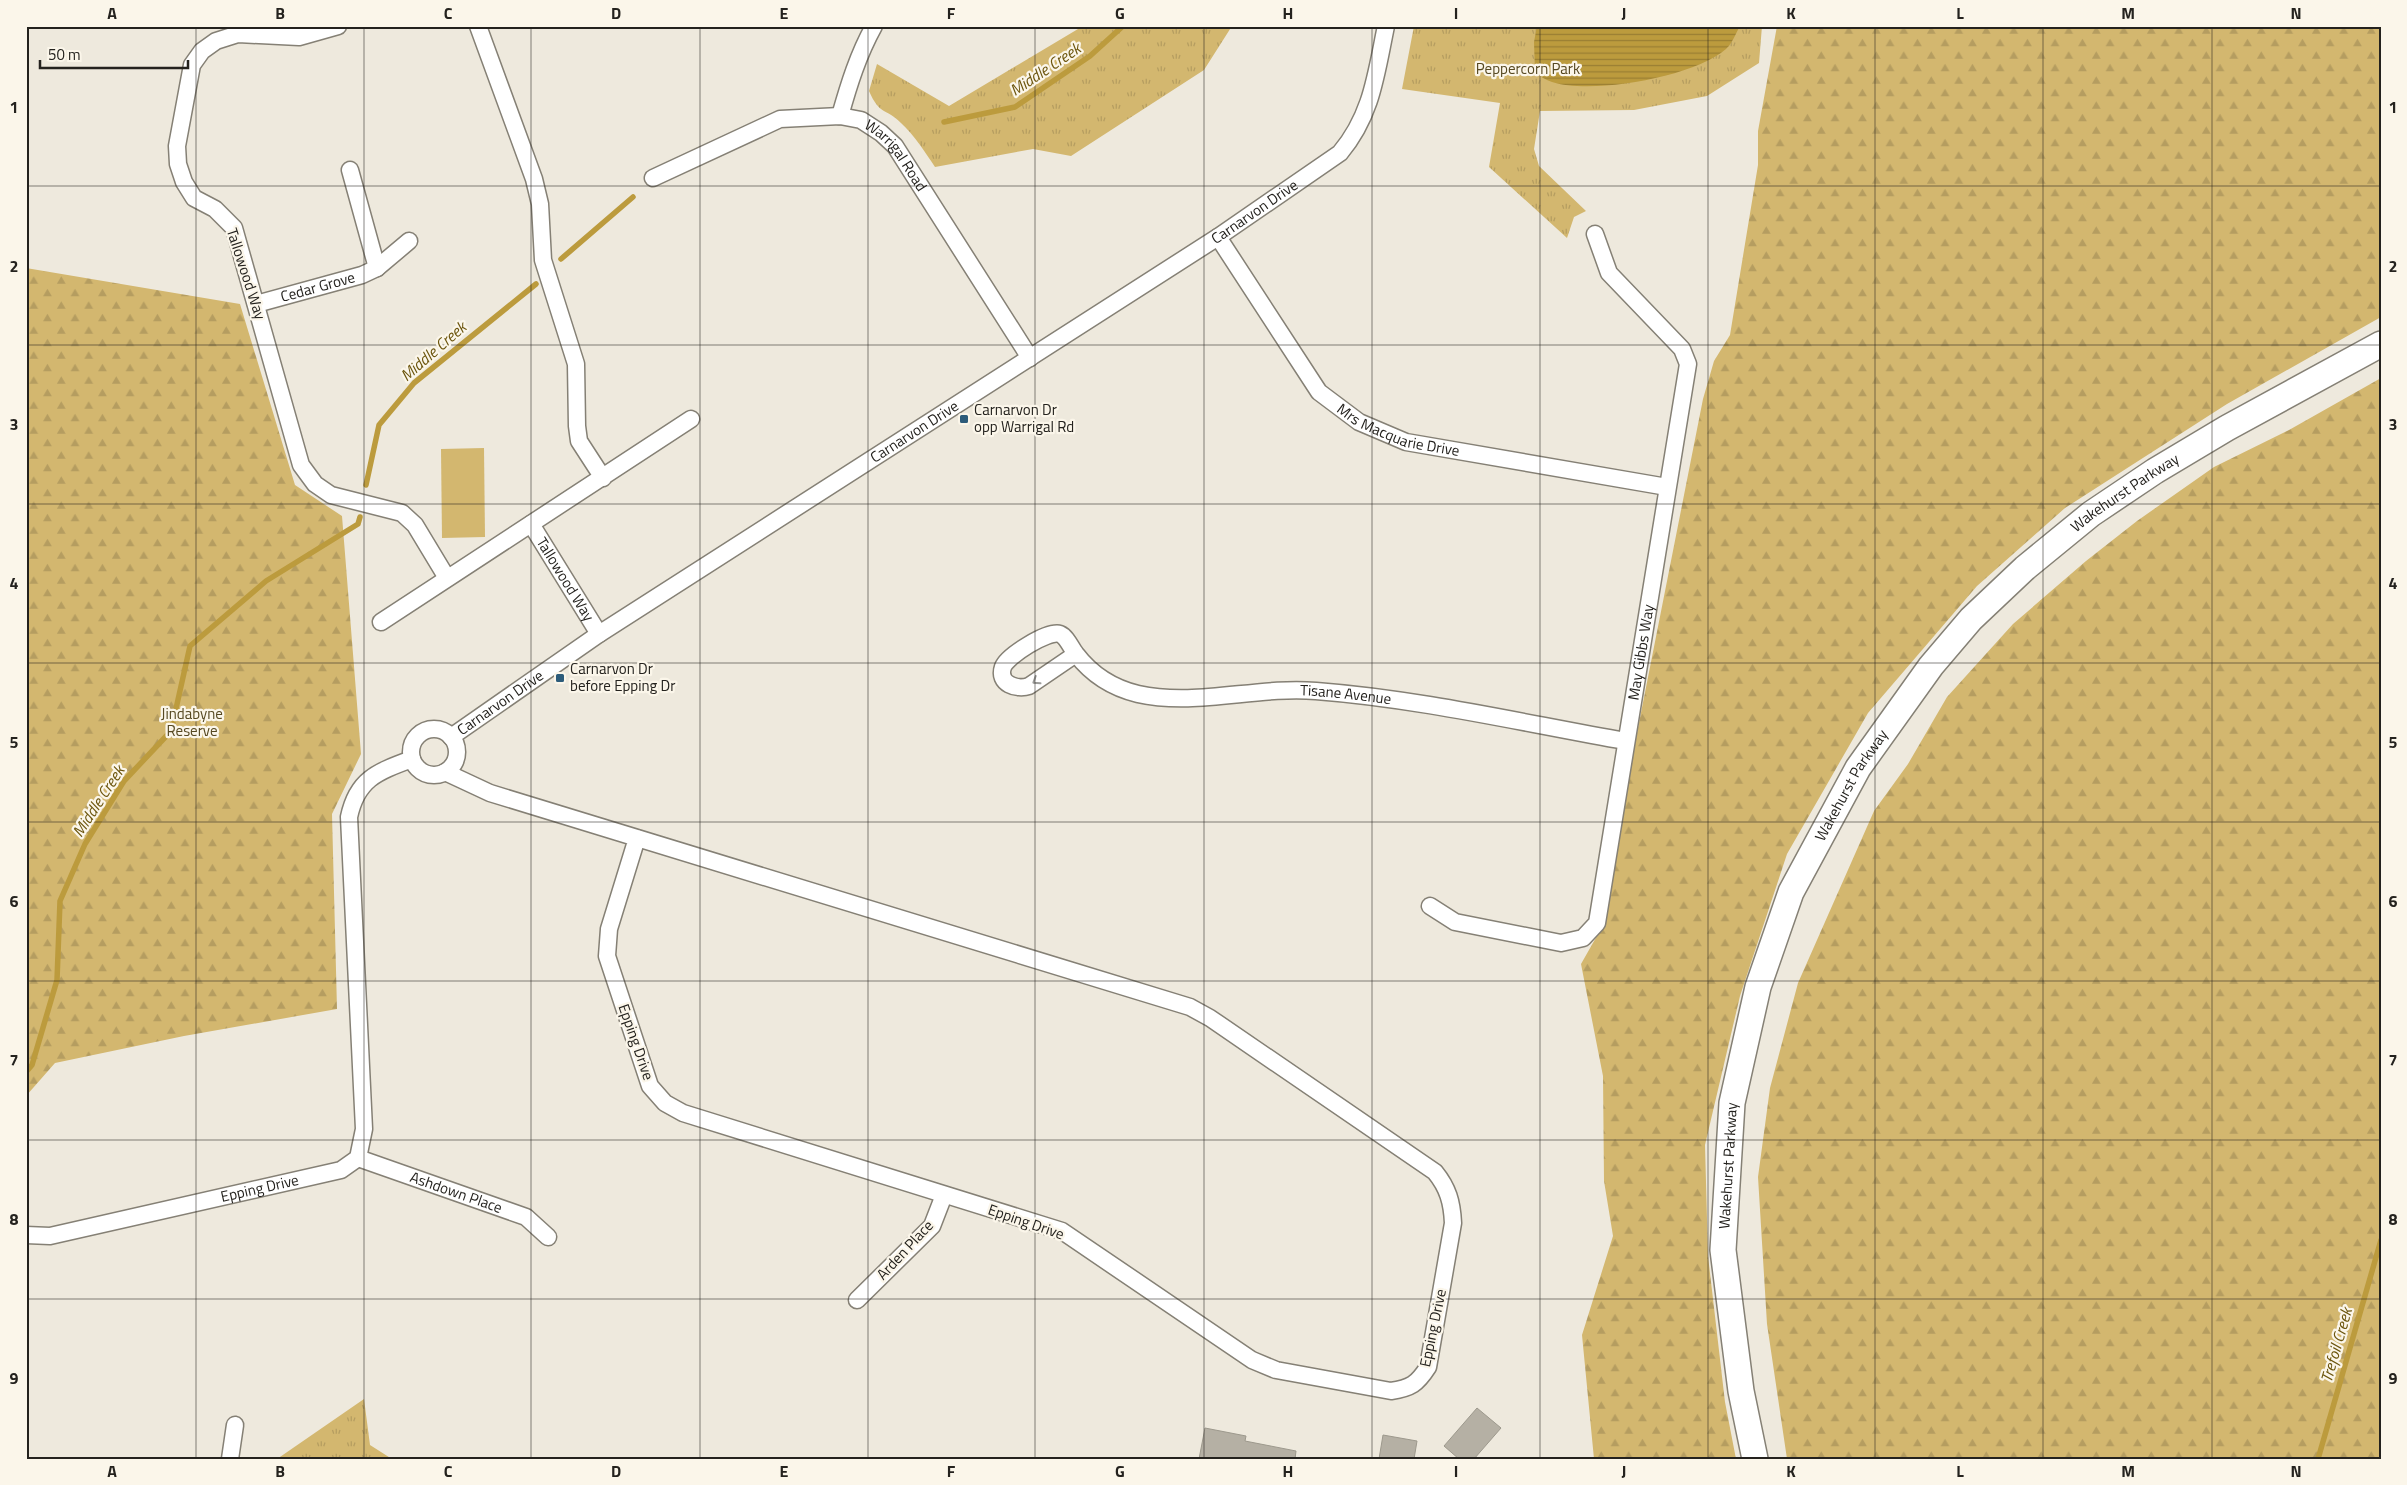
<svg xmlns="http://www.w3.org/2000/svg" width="2407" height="1485" font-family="'Titillium Web',sans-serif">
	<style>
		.grass { fill: url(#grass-tufts) }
		.forest { fill: url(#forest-firs) }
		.pitch { fill: #d3b76f }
		.water { fill: url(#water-rules) }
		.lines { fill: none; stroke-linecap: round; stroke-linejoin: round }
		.stream { stroke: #bc9b3d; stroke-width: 5.5 }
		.building { fill: #b5b0a4; stroke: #9d998d }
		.minor-casing { stroke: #858075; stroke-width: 19 }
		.primary-casing { stroke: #858075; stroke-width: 28 }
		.minor { stroke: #fff; stroke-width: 16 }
		.primary { stroke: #fff; stroke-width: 25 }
		.oneway { stroke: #9c9c9a }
		.grid { fill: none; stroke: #24221e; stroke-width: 1; stroke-opacity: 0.55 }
		.poi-dot { fill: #2c5b7a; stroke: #fbf6ea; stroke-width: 2 }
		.labels { text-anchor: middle; stroke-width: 4.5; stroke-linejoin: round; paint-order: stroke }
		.park-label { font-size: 15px; fill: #564821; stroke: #fbf6ea }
		.street-label { font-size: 15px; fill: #24221e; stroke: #fbf6ea }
		.poi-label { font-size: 15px; fill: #24221e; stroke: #fbf6ea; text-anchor: start }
		.water-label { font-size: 16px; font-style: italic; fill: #6c550d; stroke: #fbf6ea }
		.neatline { fill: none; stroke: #24221e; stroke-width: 2 }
		.grid-label { font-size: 16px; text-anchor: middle; font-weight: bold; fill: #24221e }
	</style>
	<defs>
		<pattern id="grass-tufts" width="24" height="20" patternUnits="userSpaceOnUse" patternTransform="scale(1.25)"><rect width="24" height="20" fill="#d3b76f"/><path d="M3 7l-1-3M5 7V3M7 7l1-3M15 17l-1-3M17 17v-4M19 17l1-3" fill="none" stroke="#b59d60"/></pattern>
		<pattern id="forest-firs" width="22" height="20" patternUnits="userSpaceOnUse" patternTransform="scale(1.25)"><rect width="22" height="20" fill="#d3b76f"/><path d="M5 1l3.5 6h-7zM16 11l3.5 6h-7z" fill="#b59d60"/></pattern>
		<pattern id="water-rules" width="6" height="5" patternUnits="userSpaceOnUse" patternTransform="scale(1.25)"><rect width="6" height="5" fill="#bc9b3d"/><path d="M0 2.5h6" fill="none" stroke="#997e33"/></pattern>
	</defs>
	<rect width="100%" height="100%" fill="#eee9dd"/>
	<!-- grass -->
	<g class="grass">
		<path d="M1083 26H1232L1204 70 1071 156 1033 149 935 167C925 152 915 136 901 123 885 107 880 116 869 91L877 64 949 106Z"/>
		<polygon points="1414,26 1762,26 1759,63 1707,96 1634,110 1540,111 1534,149 1539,166 1586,211 1574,217 1567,238 1489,167 1500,103 1402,89"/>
		<polygon points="364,1399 370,1445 392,1459 277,1459"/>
	</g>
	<!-- forest -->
	<g class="forest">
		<polygon points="1777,26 2381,26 2381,317 2227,404 2065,508 1977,586 1868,713 1787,854 1740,996 1705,1145 1708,1256 1725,1402 1736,1459 1594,1459 1582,1335 1613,1236 1604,1181 1603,1076 1581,964 1606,920 1634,748 1703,399 1714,361 1730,335 1758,165 1758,131"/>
		<polygon points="26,268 240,304 295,485 342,516 361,754 332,814 337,1009 184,1036 55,1063 26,1096"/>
		<polygon points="2381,378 2381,1459 1787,1459 1767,1324 1758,1177 1770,1088 1798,983 1874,811 1908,764 1947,697 2013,624 2086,561 2137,521 2214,467 2289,430"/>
	</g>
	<!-- pitch -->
	<polygon class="pitch" points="484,448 485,537 442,538 441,449"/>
	<!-- water -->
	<path class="water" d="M1537 26H1740C1736 33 1732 44 1726 49 1694 77 1592 95 1552 82 1546 80 1540 76 1535 73L1534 42Z"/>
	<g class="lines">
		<!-- stream -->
		<g class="stream">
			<polyline points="944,122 1015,107 1090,56 1123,26"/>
			<polyline points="561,259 633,197"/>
			<polyline points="366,485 379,425 414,383 536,284"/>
			<polyline points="26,1072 32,1065 57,980 60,901 85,844 124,781 171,731 190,646 266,581 358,524 360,517"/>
			<polyline points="2318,1459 2381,1240"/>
		</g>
	</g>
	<!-- building -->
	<g class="building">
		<polygon points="1477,1408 1501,1428 1474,1459 1459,1459 1444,1446"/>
		<polygon points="1205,1428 1246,1436 1245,1441 1296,1451 1295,1459 1199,1459"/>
		<polygon points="1383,1435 1417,1441 1414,1459 1379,1459"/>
	</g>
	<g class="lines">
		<!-- minor casing -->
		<g class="minor-casing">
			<g id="minor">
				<polyline points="338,26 299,37 238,34 216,41 202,51 192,65 177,146 178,164 184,182 194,198 215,209 234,228 301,465 315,484 331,495 402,513 415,525 447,578"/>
				<polyline points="478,26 534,179 540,204 543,260 576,364 577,426 579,441 603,478"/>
				<path d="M840 116C849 84 858 55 874 26"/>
				<polyline points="350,170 377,268"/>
				<path id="s1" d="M653 178 780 119 840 116 861 120 881 133 895 146 1030 358"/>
				<path id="s2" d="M1218 237 1319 392 1359 422 1406 442 1667 487"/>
				<path id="s3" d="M256 304 362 275 377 268 409 241"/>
				<path id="s4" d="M531 524 599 634"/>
				<polyline points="381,622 691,419"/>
				<path id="s5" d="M1076 654 1029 686C1017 690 997 684 1003 667 1007 656 1048 630 1060 634 1067 637 1071 648 1076 654 1092 675 1113 688 1138 694 1196 707 1257 686 1316 691 1420 699 1523 723 1625 741"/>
				<circle cx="434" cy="752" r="23"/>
				<path id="s6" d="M451 737 599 634 1218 237 1340 153C1372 115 1376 74 1386 26"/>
				<path d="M445 772 490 793 1190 1007 1210 1018 1435 1172C1448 1188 1452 1202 1453 1223L1428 1367C1417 1384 1411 1388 1391 1391L1276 1370 1252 1360 1062 1231 683 1113 665 1103 650 1086 607 956 609 929 637 838"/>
				<path id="s7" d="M1430 906 1455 922 1561 943 1583 938 1597 923 1688 364 1682 349 1609 273 1595 234"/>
				<path id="s8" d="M358 1158 526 1217 548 1237"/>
				<path id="s9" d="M26 1235 50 1236 341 1170 358 1158 364 1129 349 817C357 779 377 772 412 759"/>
				<polyline points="857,1300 932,1226 944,1195"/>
				<polyline points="230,1459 235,1425"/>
			</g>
		</g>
		<!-- primary casing -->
		<g class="primary-casing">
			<g id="primary">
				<path id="s10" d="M1755 1459 1741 1391 1723 1250 1732 1103 1758 987 1791 892 1858 768 1931 666 1971 619 2025 568 2091 514 2155 471 2227 428 2381 344"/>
			</g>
		</g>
		<!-- minor -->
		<use href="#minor" class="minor"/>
		<!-- primary -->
		<use href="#primary" class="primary"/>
	</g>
	<!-- one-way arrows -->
	<defs><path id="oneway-chevron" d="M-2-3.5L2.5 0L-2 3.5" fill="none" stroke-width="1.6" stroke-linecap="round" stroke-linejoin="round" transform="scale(1.25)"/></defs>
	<use class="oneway" href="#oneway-chevron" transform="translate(1036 681) rotate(147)"/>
	<!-- grid -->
	<path class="grid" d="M196 26V1459M364 26V1459M531 26V1459M700 26V1459M868 26V1459M1035 26V1459M1204 26V1459M1372 26V1459M1540 26V1459M1708 26V1459M1875 26V1459M2043 26V1459M2212 26V1459M26 186H2381M26 345H2381M26 504H2381M26 663H2381M26 822H2381M26 981H2381M26 1140H2381M26 1299H2381"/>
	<!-- markers -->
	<g class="poi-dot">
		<rect x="959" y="414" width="10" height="10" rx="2.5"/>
		<rect x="555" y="673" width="10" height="10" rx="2.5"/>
	</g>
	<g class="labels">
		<!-- park labels -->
		<g class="park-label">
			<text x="1528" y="74">Peppercorn Park</text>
			<text x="192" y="719">Jindabyne<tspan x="192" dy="17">Reserve</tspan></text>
		</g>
		<!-- street labels -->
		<g class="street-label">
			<text dy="5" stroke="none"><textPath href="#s1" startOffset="272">Warrigal Road</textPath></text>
			<text dy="5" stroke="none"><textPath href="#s6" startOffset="960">Carnarvon Drive</textPath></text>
			<text transform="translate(246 274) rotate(72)" y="5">Tallowood Way</text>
			<text dy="5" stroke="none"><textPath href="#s3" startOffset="64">Cedar Grove</textPath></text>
			<text dy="5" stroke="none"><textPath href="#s2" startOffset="275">Mrs Macquarie Drive</textPath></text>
			<text dy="5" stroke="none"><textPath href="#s6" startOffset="555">Carnarvon Drive</textPath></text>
			<text dy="5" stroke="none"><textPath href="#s10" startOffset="1106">Wakehurst Parkway</textPath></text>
			<text dy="5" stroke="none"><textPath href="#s4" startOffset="65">Tallowood Way</textPath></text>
			<text dy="5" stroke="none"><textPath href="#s7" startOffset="455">May Gibbs Way</textPath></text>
			<text dy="5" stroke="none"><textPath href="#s5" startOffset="475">Tisane Avenue</textPath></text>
			<text dy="5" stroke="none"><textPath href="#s6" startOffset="60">Carnarvon Drive</textPath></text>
			<text dy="5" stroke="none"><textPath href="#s10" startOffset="701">Wakehurst Parkway</textPath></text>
			<text transform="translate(636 1042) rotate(71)" y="5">Epping Drive</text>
			<text dy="5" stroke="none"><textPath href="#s10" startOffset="296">Wakehurst Parkway</textPath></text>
			<text dy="5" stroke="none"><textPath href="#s9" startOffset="239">Epping Drive</textPath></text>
			<text dy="5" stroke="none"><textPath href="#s8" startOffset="104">Ashdown Place</textPath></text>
			<text transform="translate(1026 1222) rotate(19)" y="5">Epping Drive</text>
			<text transform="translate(905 1250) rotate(-47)" y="5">Arden Place</text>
			<text transform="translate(1433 1328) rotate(-78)" y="5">Epping Drive</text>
		</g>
		<!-- poi labels -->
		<g class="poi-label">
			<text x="974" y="415">Carnarvon Dr<tspan x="974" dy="17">opp Warrigal Rd</tspan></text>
			<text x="570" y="674">Carnarvon Dr<tspan x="570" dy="17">before Epping Dr</tspan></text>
		</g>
		<!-- water labels -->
		<g class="water-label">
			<text transform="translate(1045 69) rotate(-34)" y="6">Middle Creek</text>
			<text transform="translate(433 351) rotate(-41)" y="6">Middle Creek</text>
			<text transform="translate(98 801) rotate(-57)" y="6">Middle Creek</text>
			<text transform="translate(2336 1345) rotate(-74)" y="6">Trefoil Creek</text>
		</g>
	</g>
	<!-- border -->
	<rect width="2407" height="1485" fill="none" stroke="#fbf6ea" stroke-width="55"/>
	<!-- scale -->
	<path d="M40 60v8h148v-8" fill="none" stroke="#24221e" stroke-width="2.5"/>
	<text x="48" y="60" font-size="15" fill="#24221e" stroke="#fbf6ea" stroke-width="4" paint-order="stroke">50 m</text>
	<rect x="28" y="28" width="2352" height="1430" class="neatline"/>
	<g class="grid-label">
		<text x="112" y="19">A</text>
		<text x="280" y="19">B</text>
		<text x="448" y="19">C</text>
		<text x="616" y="19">D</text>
		<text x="784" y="19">E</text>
		<text x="951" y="19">F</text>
		<text x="1120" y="19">G</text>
		<text x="1288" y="19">H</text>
		<text x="1456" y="19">I</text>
		<text x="1624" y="19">J</text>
		<text x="1791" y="19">K</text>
		<text x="1960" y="19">L</text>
		<text x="2128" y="19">M</text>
		<text x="2296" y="19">N</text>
		<text x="14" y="113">1</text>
		<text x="2393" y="113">1</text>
		<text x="14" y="272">2</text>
		<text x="2393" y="272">2</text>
		<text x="14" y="430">3</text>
		<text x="2393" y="430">3</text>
		<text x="14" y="589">4</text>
		<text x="2393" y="589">4</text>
		<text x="14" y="748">5</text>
		<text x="2393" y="748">5</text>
		<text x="14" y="907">6</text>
		<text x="2393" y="907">6</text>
		<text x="14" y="1066">7</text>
		<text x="2393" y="1066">7</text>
		<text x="14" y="1225">8</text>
		<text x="2393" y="1225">8</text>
		<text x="14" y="1384">9</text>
		<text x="2393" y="1384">9</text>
		<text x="112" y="1477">A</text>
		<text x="280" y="1477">B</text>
		<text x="448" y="1477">C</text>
		<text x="616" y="1477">D</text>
		<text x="784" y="1477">E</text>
		<text x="951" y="1477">F</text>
		<text x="1120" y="1477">G</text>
		<text x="1288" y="1477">H</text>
		<text x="1456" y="1477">I</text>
		<text x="1624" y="1477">J</text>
		<text x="1791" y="1477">K</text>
		<text x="1960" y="1477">L</text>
		<text x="2128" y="1477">M</text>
		<text x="2296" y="1477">N</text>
	</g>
</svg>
